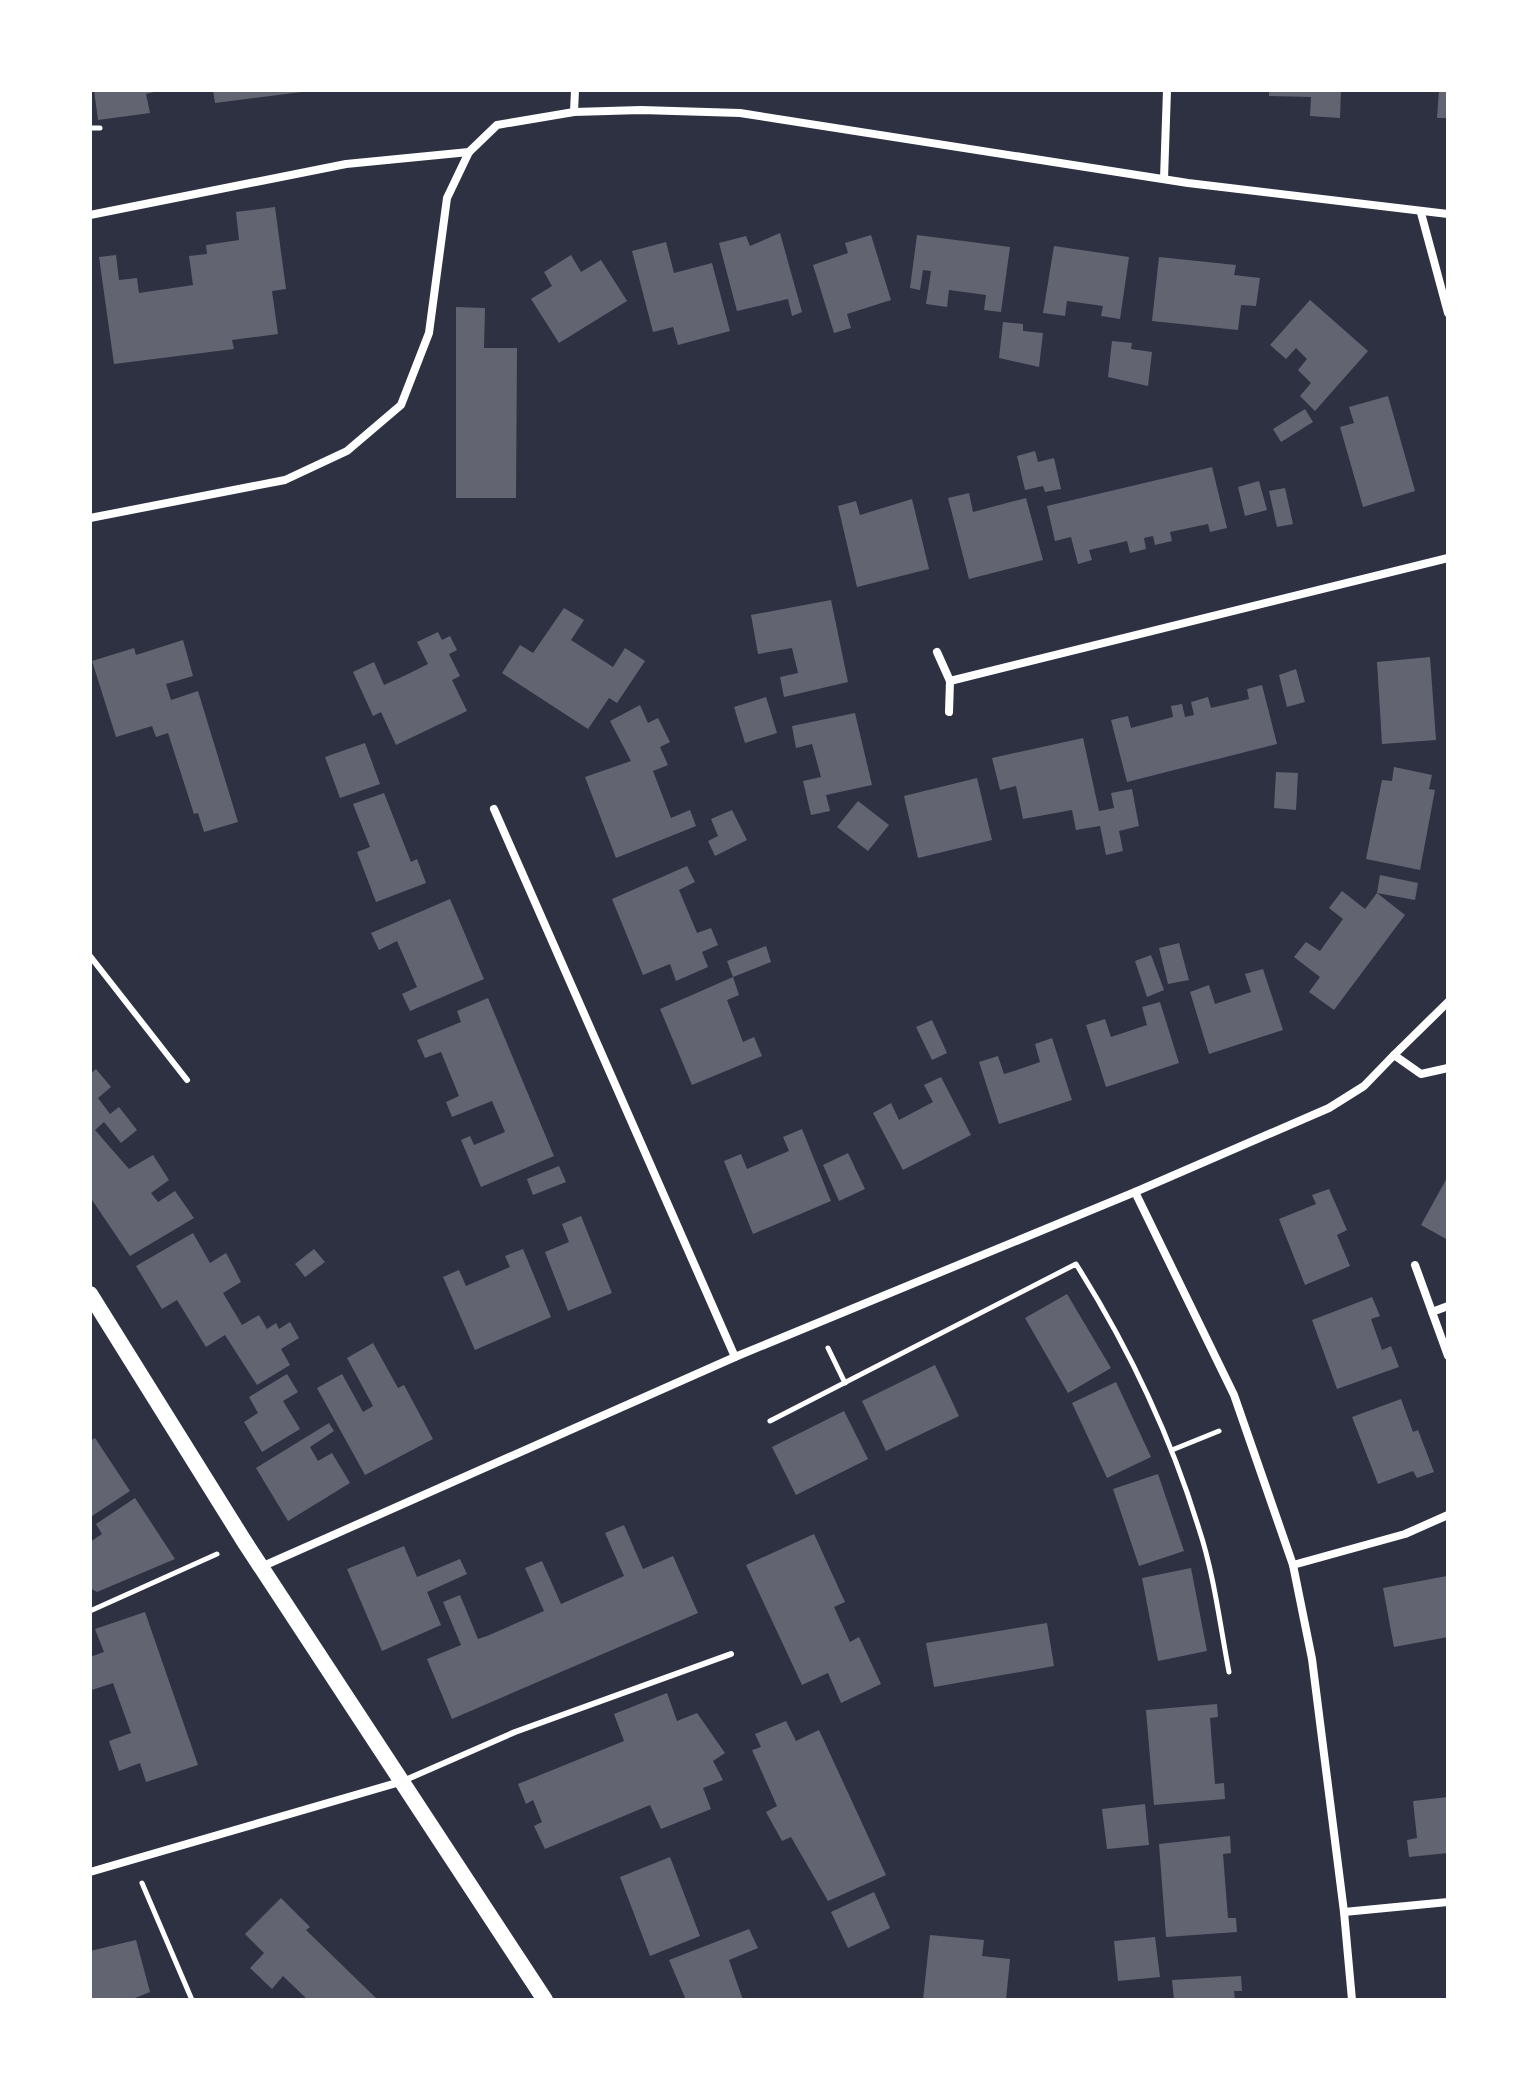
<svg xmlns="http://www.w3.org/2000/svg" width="1538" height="2090" font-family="'Sofia Sans Condensed',sans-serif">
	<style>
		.building { fill: #626471 }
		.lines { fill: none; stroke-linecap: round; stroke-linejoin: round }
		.path { stroke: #fff; stroke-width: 5 }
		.service { stroke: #fff; stroke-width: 6 }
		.minor { stroke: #fff; stroke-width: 8 }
		.secondary { stroke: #fff; stroke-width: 16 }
	</style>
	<rect width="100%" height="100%" fill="#2d3142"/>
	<!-- building -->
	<g class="building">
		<polygon points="94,90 158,90 158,91 146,94 150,113 98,120"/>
		<polygon points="213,90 302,90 302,92 215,103"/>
		<polygon points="1269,90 1341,90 1340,118 1310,116 1311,97 1269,96"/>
		<polygon points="1439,90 1448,90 1448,118 1437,118"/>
		<polygon points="275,207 286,289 272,291 278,334 232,340 234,349 114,364 99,257 116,255 119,280 137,278 139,293 193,285 189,256 207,254 206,245 239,240 236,212"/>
		<polygon points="780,233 802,312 792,316 788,299 737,311 719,243 746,236 750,246"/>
		<polygon points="871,235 891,300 847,314 851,328 834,333 813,265 848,253 845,243"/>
		<polygon points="917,235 1010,247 1001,312 984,310 986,295 949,290 947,307 926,304 931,271 923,270 920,290 910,288"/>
		<polygon points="666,242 674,273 712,263 730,331 678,345 673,327 653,332 632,251"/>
		<polygon points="1054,246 1129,257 1120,319 1101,316 1103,306 1067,301 1065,316 1043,313"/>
		<polygon points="571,255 581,272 601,260 627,301 559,343 531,299 552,286 544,272"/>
		<polygon points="1159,257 1236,265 1234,275 1260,278 1256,306 1241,305 1238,330 1152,321"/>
		<polygon points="1310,300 1368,351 1315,411 1300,396 1311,383 1298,370 1307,359 1296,348 1286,359 1270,345"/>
		<polygon points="456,307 485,308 484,348 517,348 516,498 456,498"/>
		<polygon points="1003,322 1023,324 1023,331 1043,333 1039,367 999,358"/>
		<polygon points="1112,341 1132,343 1131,349 1152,352 1148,386 1108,377"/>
		<polygon points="1388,396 1415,491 1363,507 1340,427 1354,423 1349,407"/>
		<polygon points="1305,409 1313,422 1281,442 1273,429"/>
		<polygon points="1035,451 1038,462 1054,458 1061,489 1045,492 1043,486 1025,490 1017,456"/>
		<polygon points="1212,467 1227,528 1210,532 1208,524 1170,532 1172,541 1155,545 1153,536 1144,538 1146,549 1130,553 1127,541 1106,546 1089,550 1092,560 1078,564 1071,537 1055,541 1047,506"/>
		<polygon points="1259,481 1267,510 1245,516 1238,487"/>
		<polygon points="1285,488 1293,524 1277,527 1269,491"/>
		<polygon points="969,493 973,512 1026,498 1043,560 969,579 948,498"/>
		<polygon points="912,499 929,569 857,587 838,506 856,501 860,515"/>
		<polygon points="831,600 848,682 784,697 780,677 798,673 792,648 758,654 751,615"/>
		<polygon points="564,608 584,620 571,640 613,667 625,648 645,661 617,703 609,698 588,729 502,673 520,645 533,653"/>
		<polygon points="438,632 442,640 450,636 457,650 449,654 460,676 452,680 467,711 396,745 381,712 373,716 353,672 374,662 384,685 406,675 428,664 417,642"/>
		<polygon points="183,640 193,676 166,684 171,700 198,691 238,822 204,832 198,813 194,814 168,733 156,737 152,726 116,737 92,661 134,648 136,655"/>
		<polygon points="1430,657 1436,740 1382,744 1377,662"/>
		<polygon points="1296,669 1305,702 1287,707 1279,675"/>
		<polygon points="1262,685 1277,744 1127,782 1111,720 1128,716 1131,728 1173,717 1171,706 1182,704 1185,717 1194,715 1191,702 1208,697 1211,708 1249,699 1247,689"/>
		<polygon points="766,697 777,733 745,743 734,707"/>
		<polygon points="640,705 648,723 658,718 670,742 660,747 668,765 653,771 671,818 690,810 696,826 616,858 585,777 631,761 610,721"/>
		<polygon points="855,713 872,785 826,795 830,811 811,815 803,781 821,777 812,744 796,748 792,726"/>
		<polygon points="1083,738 1099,811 1114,808 1111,793 1132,789 1139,826 1119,831 1123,851 1106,855 1100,826 1076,830 1072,810 1023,819 1016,786 1000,790 992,758"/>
		<polygon points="365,743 380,784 340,798 325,757"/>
		<polygon points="1394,767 1432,775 1429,789 1435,790 1420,870 1366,859 1382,780 1392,781"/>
		<polygon points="1276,772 1298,773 1296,810 1274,808"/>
		<polygon points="977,778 992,840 918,858 904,796"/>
		<polygon points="384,793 411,862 417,859 426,883 376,902 357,852 370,847 353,804"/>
		<polygon points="858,801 889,825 868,851 837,827"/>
		<polygon points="732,810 747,840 715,856 708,841 718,836 711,819"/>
		<polygon points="687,866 695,882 679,890 697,933 711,928 718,945 702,952 708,967 676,981 670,964 643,975 612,899"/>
		<polygon points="1380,875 1418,883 1415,900 1377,893"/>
		<polygon points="1342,891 1365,909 1377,893 1405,915 1334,1010 1309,992 1320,977 1294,957 1306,942 1320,951 1343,919 1329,908"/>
		<polygon points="450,899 484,979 410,1011 402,994 417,987 397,941 379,950 371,933"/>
		<polygon points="1179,943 1189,980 1168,984 1159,948"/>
		<polygon points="766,946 771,962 733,977 727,961"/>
		<polygon points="1151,955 1164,990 1147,997 1135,961"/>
		<polygon points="1263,969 1283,1030 1209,1054 1190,992 1209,985 1215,1004 1251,992 1245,974"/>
		<polygon points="733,977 739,995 727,1000 743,1042 754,1037 762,1056 692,1085 660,1009"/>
		<polygon points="488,998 554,1156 481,1187 461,1140 470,1136 474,1145 505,1132 492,1101 452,1117 446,1102 459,1096 441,1052 425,1058 417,1040 461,1022 457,1011"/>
		<polygon points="1160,1002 1179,1063 1106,1087 1086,1025 1105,1019 1111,1037 1147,1025 1142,1007"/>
		<polygon points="932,1020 947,1053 932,1060 916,1027"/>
		<polygon points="1052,1038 1072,1100 999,1124 979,1062 998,1056 1004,1074 1020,1069 1040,1062 1035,1044"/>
		<polygon points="96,1069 111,1087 98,1098 110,1114 119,1107 137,1130 121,1143 104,1122 95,1130 129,1169 153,1155 169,1180 151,1193 158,1202 175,1191 194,1218 130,1256 90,1197 90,1074"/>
		<polygon points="941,1077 971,1135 903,1170 873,1113 891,1103 899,1120 933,1102 924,1085"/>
		<polygon points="802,1129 831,1201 753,1234 724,1161 741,1154 747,1169 789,1151 783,1137"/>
		<polygon points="848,1153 865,1189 839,1201 823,1165"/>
		<polygon points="559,1166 566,1182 533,1195 527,1179"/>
		<polygon points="1448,1176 1448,1240 1421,1225"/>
		<polygon points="1329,1189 1347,1230 1337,1235 1350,1266 1305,1285 1279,1219 1316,1204 1312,1195"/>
		<polygon points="581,1216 612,1293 568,1311 545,1252 569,1242 562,1224"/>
		<polygon points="193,1233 210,1263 226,1253 234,1268 241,1282 223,1293 242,1325 259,1315 267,1329 276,1323 279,1329 290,1322 299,1338 281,1349 290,1365 257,1385 225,1335 206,1347 177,1300 162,1309 136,1266"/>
		<polygon points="314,1249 325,1262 305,1277 295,1264"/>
		<polygon points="523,1249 551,1317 475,1350 443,1277 459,1270 466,1286 510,1267 505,1256"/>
		<polygon points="1067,1294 1111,1368 1068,1393 1025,1318"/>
		<polygon points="1372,1297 1380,1316 1371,1319 1382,1350 1391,1346 1399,1367 1337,1389 1312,1320"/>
		<polygon points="373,1343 398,1388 404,1385 433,1439 365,1475 317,1388 342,1374 363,1412 373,1406 347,1358"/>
		<polygon points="935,1365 959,1416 886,1451 862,1401"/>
		<polygon points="287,1374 298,1392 283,1401 300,1429 262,1452 244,1422 258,1413 249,1397"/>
		<polygon points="1116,1382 1151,1457 1107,1478 1072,1403"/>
		<polygon points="1401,1399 1413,1432 1418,1430 1434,1472 1417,1478 1413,1471 1378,1484 1352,1417"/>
		<polygon points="844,1411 868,1459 796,1495 772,1447"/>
		<polygon points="329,1423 334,1431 310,1447 318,1461 332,1453 350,1483 288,1521 256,1468"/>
		<polygon points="95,1438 130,1491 92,1516 90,1441"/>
		<polygon points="1158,1474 1184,1551 1139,1566 1113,1489"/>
		<polygon points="135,1498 175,1559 97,1592 90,1588 90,1542 102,1534 96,1524"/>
		<polygon points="624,1525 643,1569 673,1556 698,1613 452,1719 427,1659 461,1645 443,1602 460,1595 478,1639 487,1636 544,1611 525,1568 542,1561 561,1604 624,1576 605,1533"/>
		<polygon points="814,1534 845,1602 834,1607 850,1642 859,1637 881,1684 841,1703 828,1673 802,1685 746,1565"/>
		<polygon points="404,1546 417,1577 460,1559 467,1574 427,1592 441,1625 382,1651 347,1569"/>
		<polygon points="1191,1568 1207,1651 1158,1661 1142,1578"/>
		<polygon points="1447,1576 1448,1637 1394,1647 1383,1588"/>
		<polygon points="145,1612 198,1765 146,1782 140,1763 119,1771 109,1741 131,1733 113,1683 92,1690 90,1685 90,1657 104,1652 95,1629"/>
		<polygon points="1047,1623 1054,1666 934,1687 926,1643"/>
		<polygon points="667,1693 677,1721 697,1713 725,1753 713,1761 723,1780 703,1788 711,1809 661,1829 650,1805 545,1849 534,1826 542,1822 533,1800 526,1804 518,1784 624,1741 614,1714"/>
		<polygon points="1217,1704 1218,1717 1210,1718 1215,1784 1224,1783 1225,1799 1154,1805 1146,1710"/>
		<polygon points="786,1721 796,1741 819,1730 886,1875 828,1901 791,1837 782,1841 766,1812 777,1806 752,1750 761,1747 755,1734"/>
		<polygon points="1448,1797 1448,1853 1409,1857 1407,1840 1417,1838 1413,1801"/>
		<polygon points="1145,1804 1149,1845 1107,1849 1102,1809"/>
		<polygon points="1230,1836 1231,1853 1223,1854 1228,1918 1236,1918 1237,1932 1166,1937 1159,1844"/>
		<polygon points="670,1857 700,1936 650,1956 620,1877"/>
		<polygon points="874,1892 890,1928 848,1948 831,1912"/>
		<polygon points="281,1898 310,1927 306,1930 378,2000 308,2000 283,1976 272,1989 250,1968 264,1953 245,1934"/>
		<polygon points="749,1929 758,1948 729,1960 743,2000 686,2000 669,1960"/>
		<polygon points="930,1935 984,1940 982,1956 1010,1959 1006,2000 923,2000"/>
		<polygon points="1155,1937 1160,1977 1118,1981 1114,1941"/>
		<polygon points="136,1940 150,1992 130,2000 90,2000 90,1951"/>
		<polygon points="1241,1976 1242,1991 1234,1991 1235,2000 1174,2000 1172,1980"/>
	</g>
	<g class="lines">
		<!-- path -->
		<g class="path">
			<polyline points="90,128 100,128"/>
			<polyline points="828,1348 845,1383"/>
			<path d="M770 1421 1076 1264C1129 1348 1170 1434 1199 1529 1214 1574 1220 1625 1229 1672"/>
			<polyline points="1172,1450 1219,1431"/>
			<polyline points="90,1611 217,1554"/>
			<polyline points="142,1883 192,2000"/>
		</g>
		<!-- service -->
		<g class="service">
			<polyline points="90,956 187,1080"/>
			<polyline points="403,1781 515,1732 731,1654"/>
		</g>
		<!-- minor -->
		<g class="minor">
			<polyline points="574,112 575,90"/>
			<polyline points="1164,179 1167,90"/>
			<polyline points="1421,213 1448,313"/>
			<polyline points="90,215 346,164 469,152"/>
			<polyline points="90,518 285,480 347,451 401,405 429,333 447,198 469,152 497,125 574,112 641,110 740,113 1188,183 1448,214"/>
			<polyline points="937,652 950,681 949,712"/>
			<polyline points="950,681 1448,558"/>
			<polyline points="494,809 735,1357"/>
			<polyline points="1394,1055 1448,1002"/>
			<polyline points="1135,1192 1234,1395 1293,1565 1312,1659 1344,1912 1352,2000"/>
			<polyline points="1415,1265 1448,1356"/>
			<polyline points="1432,1312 1448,1306"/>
			<polyline points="1293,1565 1405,1534 1448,1515"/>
			<polyline points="261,1567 735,1357 1135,1192 1329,1108 1364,1086 1394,1055 1421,1074 1448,1068"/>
			<polyline points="90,1872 400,1782"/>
			<polyline points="1344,1912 1448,1902"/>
		</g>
		<!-- secondary -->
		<polyline class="secondary" points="90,1294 244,1541 545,2000"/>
	</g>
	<!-- border -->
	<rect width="1538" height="2090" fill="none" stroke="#ffffff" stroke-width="184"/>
</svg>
